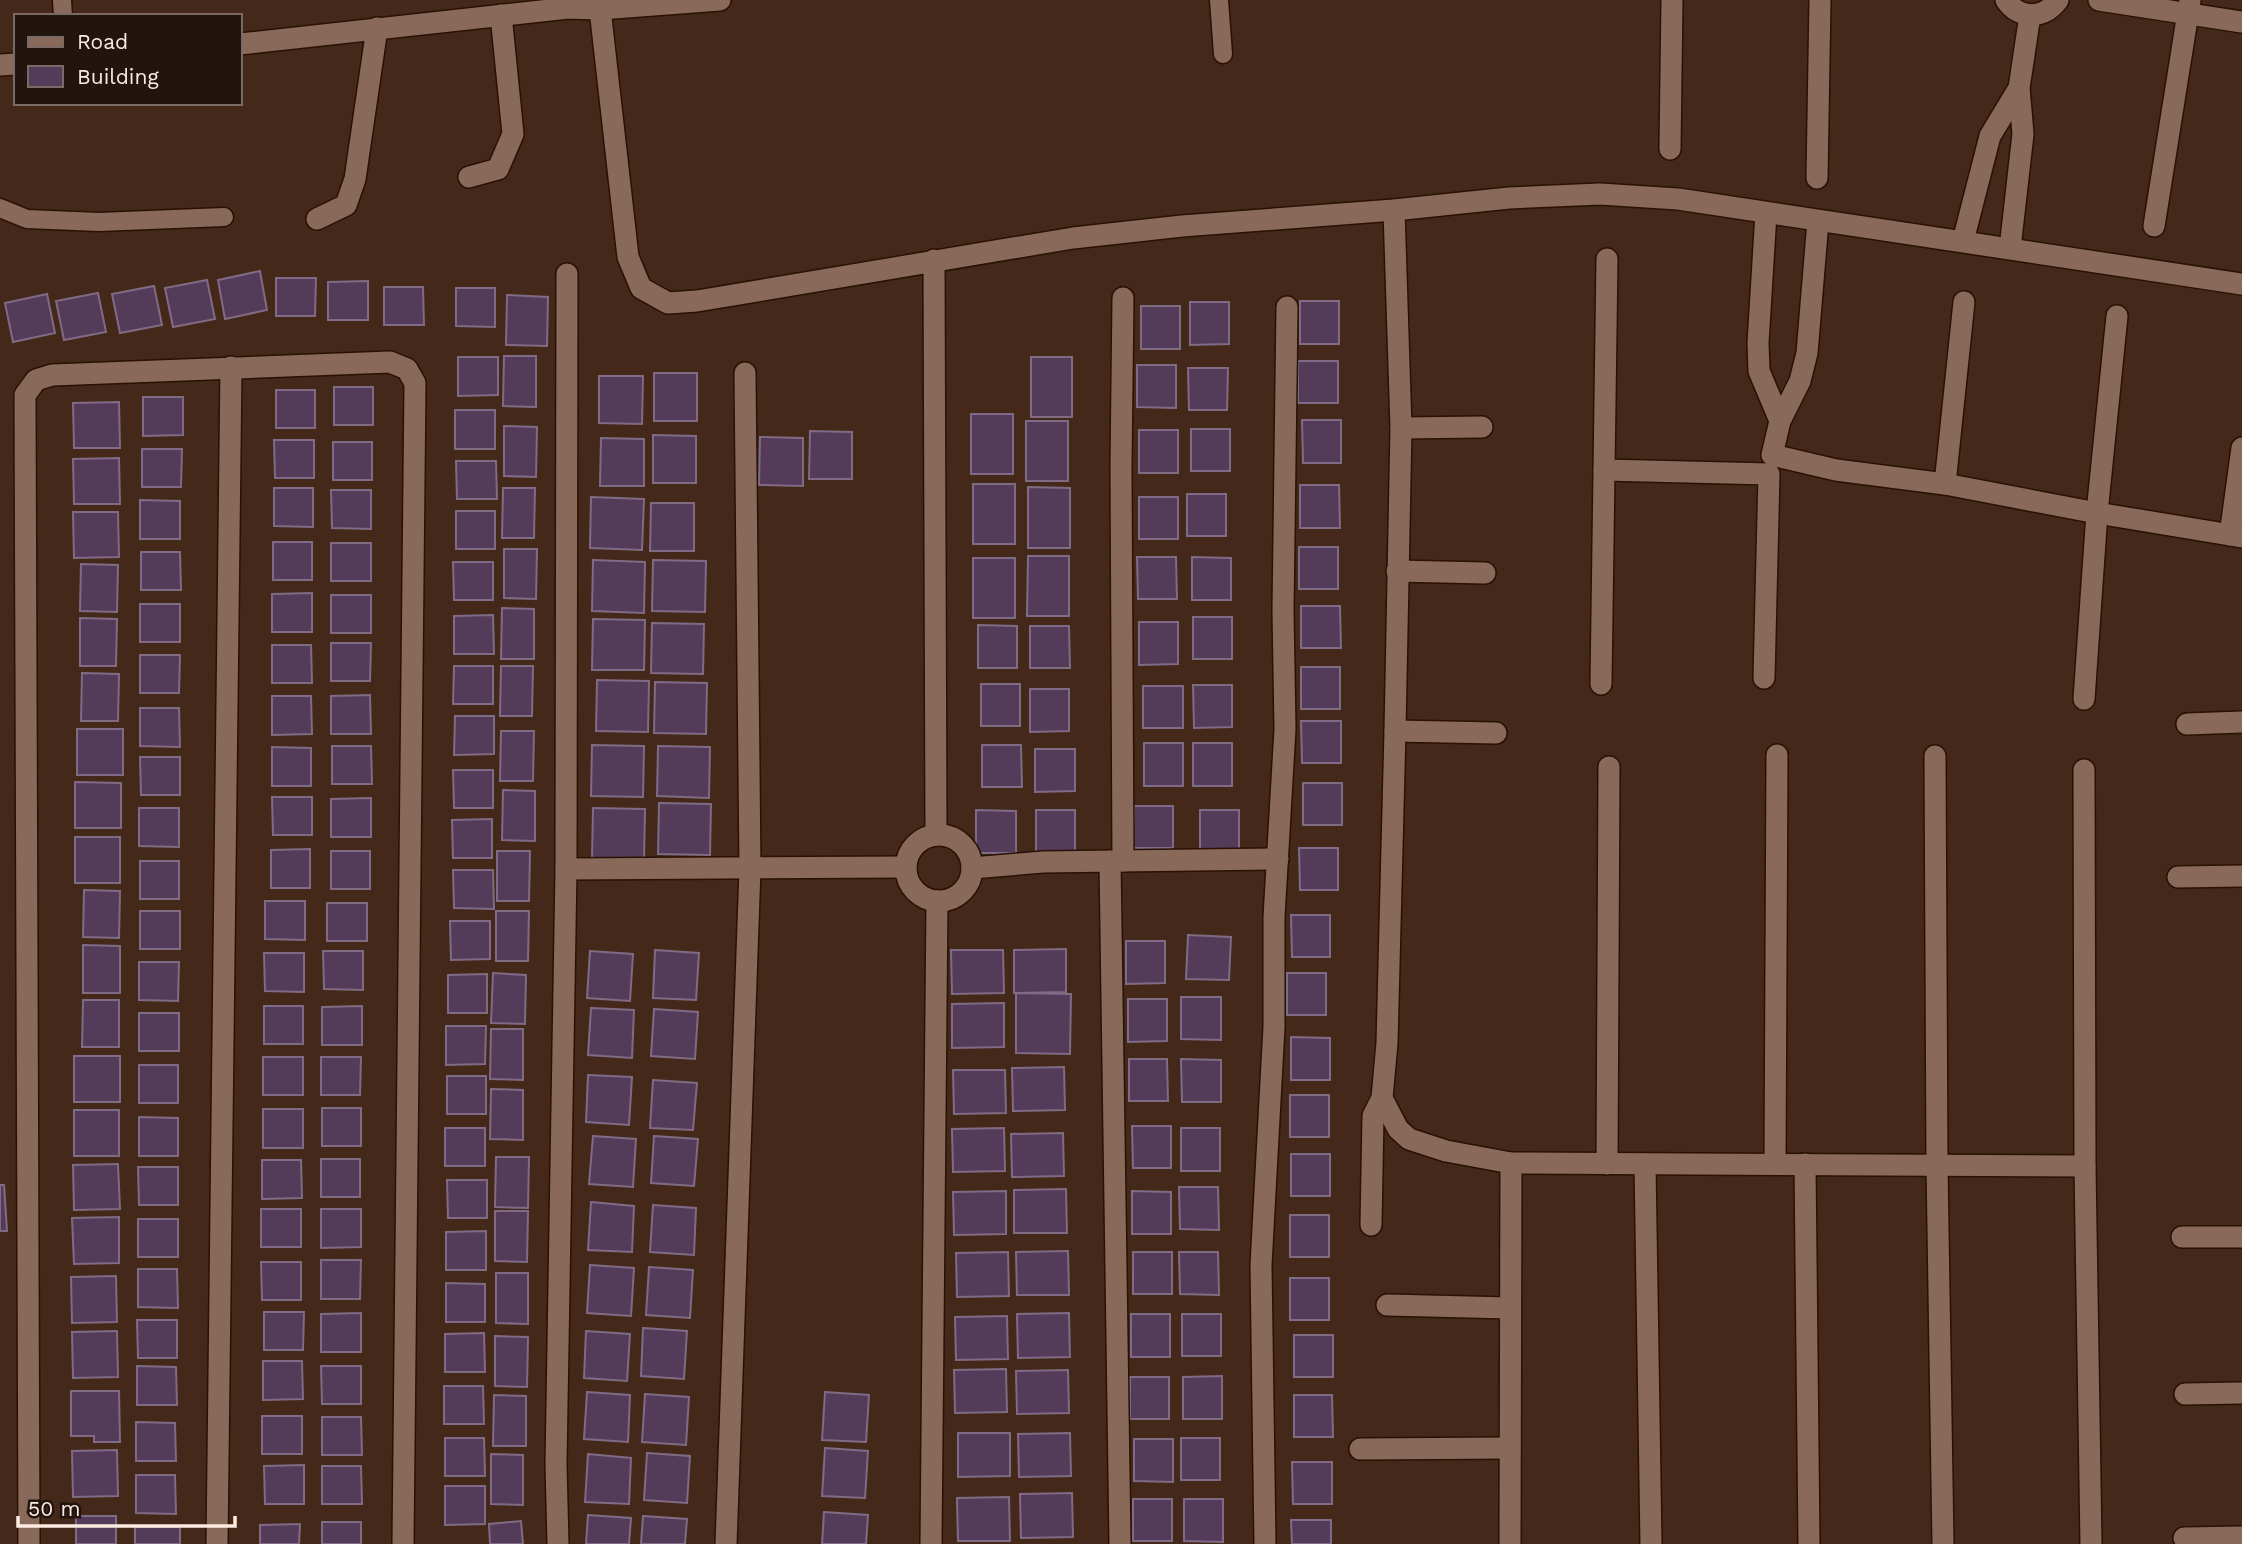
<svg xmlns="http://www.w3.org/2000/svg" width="2242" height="1544" font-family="'Work Sans',sans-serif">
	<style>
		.building { fill: #543b5a; stroke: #806b85; stroke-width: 2 }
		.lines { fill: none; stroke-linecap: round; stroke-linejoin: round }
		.lane-casing { stroke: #291104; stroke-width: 21 }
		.street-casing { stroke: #291104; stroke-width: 24 }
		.lane { stroke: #896959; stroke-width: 18 }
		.street { stroke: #896959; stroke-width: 21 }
	</style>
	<rect width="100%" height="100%" fill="#44291a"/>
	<!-- building -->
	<g class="building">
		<polygon points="260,271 267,310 225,319 218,280"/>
		<polygon points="276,278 316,278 315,316 276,316"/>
		<polygon points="207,280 215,319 173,327 165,288"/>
		<polygon points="368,281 368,320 328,320 328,282"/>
		<polygon points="154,286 162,325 120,333 112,294"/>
		<polygon points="384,287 423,287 424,325 384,325"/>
		<polygon points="456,288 495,288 495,327 456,326"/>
		<polygon points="98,293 106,332 64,340 56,301"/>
		<polygon points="47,294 55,333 13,342 5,303"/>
		<polygon points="507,295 548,297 547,346 506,345"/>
		<rect x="1300" y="301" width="39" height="43"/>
		<polygon points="1190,302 1229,302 1229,344 1190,345"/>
		<rect x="1141" y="306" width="39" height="43"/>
		<polygon points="504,356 536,356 536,407 503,406"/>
		<polygon points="458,357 498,357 498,395 458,396"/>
		<rect x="1031" y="357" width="41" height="60"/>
		<rect x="1298" y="361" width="40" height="42"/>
		<polygon points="1137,365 1176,365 1176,408 1137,407"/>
		<polygon points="1188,368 1228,368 1227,410 1189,410"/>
		<rect x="654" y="373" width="43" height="48"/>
		<polygon points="599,376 643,376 642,424 599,423"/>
		<rect x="334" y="387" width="39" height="38"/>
		<rect x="276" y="390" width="39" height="38"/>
		<polygon points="143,397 183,397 183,435 143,436"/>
		<polygon points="119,402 120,448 74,448 73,403"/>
		<rect x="455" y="410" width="40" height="39"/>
		<rect x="971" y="414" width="42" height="60"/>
		<polygon points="1302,420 1341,420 1341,463 1303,463"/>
		<rect x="1026" y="421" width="42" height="60"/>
		<polygon points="504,426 537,427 536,477 504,476"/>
		<rect x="1191" y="429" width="39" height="42"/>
		<rect x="1139" y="430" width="39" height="43"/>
		<polygon points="810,431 852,432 852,479 809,479"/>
		<polygon points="653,435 696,436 696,483 653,483"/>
		<polygon points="760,437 803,438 803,486 759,485"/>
		<polygon points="601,438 644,439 644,486 600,486"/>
		<polygon points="274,440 314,440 314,478 275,478"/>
		<rect x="333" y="442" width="39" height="38"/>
		<polygon points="142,449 182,449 181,487 142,487"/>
		<polygon points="119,458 120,504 74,504 73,459"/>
		<polygon points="456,461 496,461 497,499 457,499"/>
		<rect x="973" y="484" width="42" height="60"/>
		<polygon points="1300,485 1339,485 1340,528 1300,528"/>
		<polygon points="1028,487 1070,488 1070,548 1028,548"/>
		<polygon points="274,488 313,488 313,527 274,526"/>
		<polygon points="503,488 535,488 534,538 502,538"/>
		<polygon points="331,490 371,490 371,529 332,528"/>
		<rect x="1187" y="494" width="39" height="42"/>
		<polygon points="591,497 644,499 642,550 590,548"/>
		<rect x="1139" y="497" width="39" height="42"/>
		<polygon points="140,500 180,501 180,539 140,539"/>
		<polygon points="651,503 694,503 694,551 650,551"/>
		<rect x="456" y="511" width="39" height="38"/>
		<polygon points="73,512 118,512 119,557 74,558"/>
		<rect x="273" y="542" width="39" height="38"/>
		<rect x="331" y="543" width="40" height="38"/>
		<rect x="1299" y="547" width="39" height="42"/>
		<polygon points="504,549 537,549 536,599 504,598"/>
		<polygon points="141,552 180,552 181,590 141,590"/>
		<polygon points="1028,556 1069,556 1069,616 1027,616"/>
		<polygon points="1137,557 1176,557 1177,599 1138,599"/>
		<polygon points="1192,557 1231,558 1231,600 1192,600"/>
		<rect x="973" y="558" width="42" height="60"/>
		<polygon points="593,560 645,562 644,613 592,611"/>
		<polygon points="653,560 706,561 705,612 652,611"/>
		<polygon points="453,562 493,562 493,600 454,600"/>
		<polygon points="81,564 118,565 117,612 80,611"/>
		<polygon points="312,593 312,632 272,632 272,594"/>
		<rect x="331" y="595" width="40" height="38"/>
		<rect x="140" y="604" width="40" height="38"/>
		<polygon points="1301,606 1340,606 1341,648 1301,648"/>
		<polygon points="502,608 534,609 534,659 501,659"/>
		<polygon points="493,615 494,654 454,654 454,616"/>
		<rect x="1193" y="617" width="39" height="42"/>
		<polygon points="80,618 117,619 116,666 80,666"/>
		<polygon points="593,619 645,620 644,670 592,670"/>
		<polygon points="1139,622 1178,622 1178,664 1139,665"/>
		<polygon points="652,623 704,624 703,674 651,673"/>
		<polygon points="978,625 1017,626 1017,668 978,668"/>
		<polygon points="1030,626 1069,626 1070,668 1030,668"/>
		<polygon points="331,643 371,643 370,681 331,681"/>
		<polygon points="272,645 311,645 312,683 272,683"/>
		<polygon points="140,655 180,655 179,693 140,693"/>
		<polygon points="454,666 493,666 493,704 453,704"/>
		<polygon points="501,666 533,666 532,716 500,716"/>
		<rect x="1301" y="667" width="39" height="42"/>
		<polygon points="82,673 119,674 118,721 81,721"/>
		<polygon points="597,680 649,681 648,732 596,731"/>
		<polygon points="655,682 707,683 706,734 654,733"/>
		<rect x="981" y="684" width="39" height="42"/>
		<polygon points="1193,685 1232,685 1232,727 1194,728"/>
		<rect x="1143" y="686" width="40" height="42"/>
		<polygon points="1030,689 1069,689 1069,731 1030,732"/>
		<polygon points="370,695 371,734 331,734 331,696"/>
		<polygon points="272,696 311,696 312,734 272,735"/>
		<polygon points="140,708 179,708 180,747 140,746"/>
		<polygon points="455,716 494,716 494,754 454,755"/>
		<polygon points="1301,721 1341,721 1341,763 1302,763"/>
		<rect x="77" y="729" width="46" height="46"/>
		<polygon points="501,731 534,731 533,781 500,781"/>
		<rect x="1144" y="743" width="39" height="43"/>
		<rect x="1193" y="743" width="39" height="43"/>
		<polygon points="592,745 644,746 643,797 591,796"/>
		<polygon points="982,745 1021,745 1022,787 982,787"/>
		<polygon points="332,746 371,746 372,784 332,784"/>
		<polygon points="658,746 710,747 709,798 657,796"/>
		<polygon points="272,747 311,748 311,786 272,786"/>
		<polygon points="1035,749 1075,749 1075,791 1035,792"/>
		<polygon points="140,757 180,757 180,795 141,795"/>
		<polygon points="453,770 493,770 493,808 454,808"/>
		<polygon points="75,782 121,783 121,828 75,828"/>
		<rect x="1303" y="783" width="39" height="42"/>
		<polygon points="503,790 535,791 535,841 502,840"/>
		<polygon points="272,797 312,797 312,835 273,835"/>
		<polygon points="371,798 371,837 331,837 331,799"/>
		<polygon points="659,803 711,804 710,855 658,854"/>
		<rect x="1134" y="806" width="39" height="42"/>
		<polygon points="139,808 179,808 179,847 139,846"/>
		<polygon points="593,808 645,809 644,860 592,858"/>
		<polygon points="976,810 1016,811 1016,853 976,853"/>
		<rect x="1036" y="810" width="39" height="42"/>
		<rect x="1200" y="810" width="39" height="43"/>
		<polygon points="492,819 492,858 453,858 452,820"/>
		<rect x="75" y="837" width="45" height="46"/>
		<polygon points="1299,848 1338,848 1338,890 1300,890"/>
		<polygon points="310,849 310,888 271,888 271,850"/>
		<rect x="331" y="851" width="39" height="38"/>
		<polygon points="497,851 530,851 529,901 497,901"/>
		<rect x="140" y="861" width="39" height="38"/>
		<polygon points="453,870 493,870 494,909 454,908"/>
		<polygon points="84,890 120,891 119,938 83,937"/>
		<polygon points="265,901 305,901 305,940 265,939"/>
		<rect x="327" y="903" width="40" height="38"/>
		<rect x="140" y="911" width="40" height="38"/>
		<polygon points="496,911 529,911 528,961 496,961"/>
		<polygon points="1291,915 1330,915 1330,957 1292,957"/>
		<polygon points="450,921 490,921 490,959 451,960"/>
		<polygon points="1188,935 1231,937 1229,980 1186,979"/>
		<polygon points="1126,941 1165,941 1165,983 1126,984"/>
		<polygon points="83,945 120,946 120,993 83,993"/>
		<polygon points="1066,949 1066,992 1014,993 1014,950"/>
		<polygon points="655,950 699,953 696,1000 653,998"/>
		<polygon points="951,950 1003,950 1004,993 952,994"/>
		<polygon points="323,951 363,951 363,990 324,989"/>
		<polygon points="590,951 633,954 630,1001 587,998"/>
		<polygon points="264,953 304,953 304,992 265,991"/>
		<polygon points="139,962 179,962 178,1001 139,1000"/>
		<polygon points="493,973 526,975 525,1024 491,1023"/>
		<rect x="1287" y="973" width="39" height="42"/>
		<polygon points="487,974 487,1013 448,1013 448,975"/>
		<polygon points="1016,993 1071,994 1070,1054 1016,1053"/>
		<polygon points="1181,997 1221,997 1221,1040 1181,1039"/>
		<polygon points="1128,999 1167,999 1167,1041 1128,1042"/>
		<polygon points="83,1000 119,1000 119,1047 82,1047"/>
		<polygon points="1004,1003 1004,1047 952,1048 952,1004"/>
		<rect x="264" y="1006" width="39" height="38"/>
		<polygon points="362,1006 362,1045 322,1045 322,1007"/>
		<polygon points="591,1008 634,1010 632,1058 588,1055"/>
		<polygon points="654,1009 698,1012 695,1059 651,1056"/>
		<rect x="139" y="1013" width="40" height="38"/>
		<polygon points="446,1026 486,1026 485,1064 446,1065"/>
		<polygon points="491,1029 523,1029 523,1080 490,1079"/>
		<polygon points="1291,1037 1330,1038 1330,1080 1291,1080"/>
		<rect x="74" y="1056" width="46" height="46"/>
		<rect x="263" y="1057" width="40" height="38"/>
		<polygon points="321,1057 361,1057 360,1095 321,1095"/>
		<polygon points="1129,1059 1167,1059 1168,1101 1129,1101"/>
		<polygon points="1181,1059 1221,1060 1221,1102 1182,1102"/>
		<rect x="139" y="1065" width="39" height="38"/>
		<polygon points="1064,1067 1065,1110 1013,1111 1012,1068"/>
		<polygon points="953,1070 1005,1070 1006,1113 954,1114"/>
		<polygon points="588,1075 632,1077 629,1125 586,1122"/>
		<rect x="447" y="1076" width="39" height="38"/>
		<polygon points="653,1080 697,1083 693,1130 650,1128"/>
		<polygon points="491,1089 523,1090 523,1140 490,1139"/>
		<rect x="1290" y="1095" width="39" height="42"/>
		<rect x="322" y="1108" width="39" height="38"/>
		<rect x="263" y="1109" width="40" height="39"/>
		<rect x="74" y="1110" width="45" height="46"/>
		<polygon points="139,1117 178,1118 178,1156 139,1156"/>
		<polygon points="1132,1126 1171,1126 1171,1168 1133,1168"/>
		<rect x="445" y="1128" width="40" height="38"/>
		<polygon points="1004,1128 1005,1171 953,1172 952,1129"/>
		<rect x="1181" y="1128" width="39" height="43"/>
		<polygon points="1063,1133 1064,1176 1012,1177 1011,1134"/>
		<polygon points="593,1136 636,1139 633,1187 589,1184"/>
		<polygon points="654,1136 698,1139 694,1186 651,1183"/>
		<rect x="1291" y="1154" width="39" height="42"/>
		<polygon points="496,1157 529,1157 528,1208 495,1207"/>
		<rect x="321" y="1159" width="39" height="38"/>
		<polygon points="262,1160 301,1160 302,1198 262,1199"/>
		<polygon points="118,1164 120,1209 74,1210 73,1165"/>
		<polygon points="138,1167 178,1167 178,1205 139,1205"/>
		<polygon points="447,1180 487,1180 487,1218 448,1218"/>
		<polygon points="0,1185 4,1185 7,1231 0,1231"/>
		<polygon points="1179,1187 1218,1187 1219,1230 1180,1229"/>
		<polygon points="1066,1189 1067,1233 1014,1233 1014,1190"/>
		<polygon points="1006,1191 1006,1234 954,1235 953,1192"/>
		<polygon points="1132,1191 1171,1192 1171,1234 1132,1234"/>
		<polygon points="591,1202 634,1206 632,1252 588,1250"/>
		<polygon points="653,1205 696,1208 694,1255 650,1252"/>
		<rect x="261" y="1209" width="40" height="38"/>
		<polygon points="321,1209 361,1209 361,1247 321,1248"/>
		<polygon points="495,1211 528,1211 527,1262 495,1261"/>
		<rect x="1290" y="1215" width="39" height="42"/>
		<polygon points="119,1217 119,1263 74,1264 72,1218"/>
		<rect x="138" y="1219" width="40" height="38"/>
		<polygon points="486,1231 486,1270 446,1270 446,1232"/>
		<polygon points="1068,1251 1069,1295 1017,1295 1016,1252"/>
		<polygon points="1008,1252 1009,1296 957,1297 956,1253"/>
		<rect x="1133" y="1252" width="39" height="42"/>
		<polygon points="1179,1252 1218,1252 1219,1295 1180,1294"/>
		<polygon points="321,1260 361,1260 360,1299 321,1299"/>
		<polygon points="261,1262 301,1262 301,1300 262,1300"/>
		<polygon points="590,1265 634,1268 631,1316 587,1313"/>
		<polygon points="649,1267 693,1270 690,1318 646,1315"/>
		<polygon points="138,1269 177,1269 178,1308 138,1307"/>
		<polygon points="496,1273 528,1273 528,1324 496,1323"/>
		<polygon points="116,1276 117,1322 72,1323 71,1277"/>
		<rect x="1290" y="1278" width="39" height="42"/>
		<polygon points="446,1283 485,1284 485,1322 446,1322"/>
		<polygon points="264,1312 304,1312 303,1350 264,1350"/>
		<polygon points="361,1313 361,1352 321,1352 321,1314"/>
		<polygon points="1069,1313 1070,1357 1018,1358 1017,1314"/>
		<rect x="1131" y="1314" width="39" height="43"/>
		<rect x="1182" y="1314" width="39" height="42"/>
		<polygon points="1007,1316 1008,1359 956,1360 955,1317"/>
		<polygon points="137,1320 177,1320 177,1358 138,1358"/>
		<polygon points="643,1328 687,1331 684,1379 641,1376"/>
		<polygon points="117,1331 118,1377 73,1378 72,1332"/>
		<polygon points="586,1331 630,1334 627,1381 584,1378"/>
		<polygon points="484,1333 485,1372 445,1372 445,1334"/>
		<rect x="1294" y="1335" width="39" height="42"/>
		<polygon points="495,1336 528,1337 527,1387 495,1386"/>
		<polygon points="263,1361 302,1361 303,1399 263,1400"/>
		<polygon points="137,1366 176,1367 177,1405 137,1405"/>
		<polygon points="321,1366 361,1366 361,1404 322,1404"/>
		<polygon points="1006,1369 1007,1412 955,1413 954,1370"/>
		<polygon points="1068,1370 1069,1413 1017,1414 1016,1371"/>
		<polygon points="1222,1376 1222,1419 1183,1419 1183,1377"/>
		<rect x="1130" y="1377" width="39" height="42"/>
		<polygon points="444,1386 483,1386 484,1424 444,1424"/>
		<polygon points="71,1391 119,1391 120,1442 94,1442 94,1436 71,1436"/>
		<polygon points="587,1392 630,1395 628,1442 584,1439"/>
		<polygon points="825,1392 869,1395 866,1442 822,1440"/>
		<polygon points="645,1394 689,1397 686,1445 642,1442"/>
		<polygon points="494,1395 526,1396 526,1446 493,1446"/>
		<polygon points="1294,1395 1332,1395 1333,1437 1294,1437"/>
		<rect x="262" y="1416" width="40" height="38"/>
		<polygon points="322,1417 361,1417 362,1455 322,1455"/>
		<polygon points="136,1422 175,1423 176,1461 136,1461"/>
		<polygon points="958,1433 1010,1433 1010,1476 958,1477"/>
		<polygon points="1070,1433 1071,1476 1019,1477 1018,1434"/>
		<polygon points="445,1438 484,1438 485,1476 445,1476"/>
		<rect x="1181" y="1438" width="39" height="42"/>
		<polygon points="1134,1439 1173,1439 1173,1482 1134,1481"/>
		<polygon points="825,1448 868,1451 865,1498 822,1496"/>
		<polygon points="117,1450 118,1496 73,1497 72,1451"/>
		<polygon points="647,1453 690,1456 687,1503 644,1500"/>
		<polygon points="491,1454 523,1455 523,1505 491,1504"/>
		<polygon points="588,1454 631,1458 629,1504 585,1502"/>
		<polygon points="1292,1462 1332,1462 1332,1504 1293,1504"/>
		<polygon points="304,1465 304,1504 265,1504 264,1466"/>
		<polygon points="322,1466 361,1466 362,1504 322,1504"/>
		<polygon points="136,1475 175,1475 176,1514 136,1513"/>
		<polygon points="445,1486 485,1486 485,1524 445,1525"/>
		<polygon points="1072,1493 1073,1537 1021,1538 1020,1494"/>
		<polygon points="1009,1497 1010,1541 958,1541 957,1498"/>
		<rect x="1133" y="1499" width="39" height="42"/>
		<polygon points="1184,1499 1223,1499 1223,1542 1184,1541"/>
		<polygon points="824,1512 868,1515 866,1544 822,1544"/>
		<polygon points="588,1515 631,1518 629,1544 586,1544"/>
		<rect x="76" y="1516" width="40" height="28"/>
		<polygon points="643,1516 687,1519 685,1544 641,1544"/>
		<polygon points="1291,1520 1331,1520 1331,1544 1292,1544"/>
		<polygon points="521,1521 523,1544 490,1544 489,1524"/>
		<rect x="322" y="1522" width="39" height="22"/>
		<polygon points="300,1524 299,1544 260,1544 260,1525"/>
		<rect x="135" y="1527" width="45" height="17"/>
	</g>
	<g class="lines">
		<!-- lane casing -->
		<g class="lane-casing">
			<g id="lane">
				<polyline points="62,0 63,16"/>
				<polyline points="1219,0 1223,54"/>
				<polyline points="0,208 27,219 99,222 224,217"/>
			</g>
		</g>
		<!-- street casing -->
		<g class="street-casing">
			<g id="street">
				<path d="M2006 0C2019 20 2044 19 2058 0"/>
				<polyline points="2099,0 2242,22"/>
				<polyline points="600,9 628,257 641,288 668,303 697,301 1073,238 1182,226 1394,210 1509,198 1600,194 1678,199 2242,284"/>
				<polyline points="240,44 568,8 600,9 720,0"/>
				<polyline points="0,65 16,64"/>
				<polyline points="1670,149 1672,0"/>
				<polyline points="469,177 498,169 513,134 501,15"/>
				<polyline points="1817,178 1820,0"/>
				<polyline points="1394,210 1401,428 1395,731 1387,1043 1382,1098 1398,1129 1409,1139 1446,1151 1511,1163 2085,1166"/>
				<polyline points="1766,213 1758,343 1759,371 1780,421"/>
				<polyline points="317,219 346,205 355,179 377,28"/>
				<polyline points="1818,221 1807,353 1800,381 1780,421 1772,455 1836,470 1945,484 2097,513 2242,537"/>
				<polyline points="2154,226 2190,0"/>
				<polyline points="1963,241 1990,136 2019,88"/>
				<polyline points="2010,248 2023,134 2019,88 2030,15"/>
				<polyline points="934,260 936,835"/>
				<polyline points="1123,298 1121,467 1123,861"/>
				<polyline points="1401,428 1482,427"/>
				<polyline points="1604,470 1769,474 1764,678"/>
				<polyline points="1945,484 1964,302"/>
				<polyline points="2230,535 2242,448"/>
				<polyline points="1397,571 1485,573"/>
				<polyline points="1601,684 1607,259"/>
				<polyline points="2084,699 2097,513 2117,316"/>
				<polyline points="2187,724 2242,722"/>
				<polyline points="1395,731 1496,733"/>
				<polyline points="1935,756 1937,1165 1943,1544"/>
				<polyline points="2084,770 2085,1166 2091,1544"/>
				<circle cx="939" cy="868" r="33"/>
				<polyline points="1110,861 1120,1544"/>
				<polyline points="972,868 1043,862 1278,859"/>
				<polyline points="566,869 906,867"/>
				<polyline points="2178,877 2242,876"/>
				<polyline points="1607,1164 1609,767"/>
				<polyline points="1645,1164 1651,1544"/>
				<polyline points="1775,1164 1777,755"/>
				<polyline points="1805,1164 1809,1544"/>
				<polyline points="1371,1225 1373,1116 1382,1098"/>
				<polyline points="2182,1237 2242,1237"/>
				<polyline points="1387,1305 1510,1308"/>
				<polyline points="2185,1394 2242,1393"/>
				<polyline points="1360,1449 1510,1448"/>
				<polyline points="2184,1538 2242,1537"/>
				<polyline points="29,1544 25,395 36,380 52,375 390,362 407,369 415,383 403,1544"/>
				<polyline points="217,1544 231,367"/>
				<polyline points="558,1544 556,1464 566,869 567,274"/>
				<polyline points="726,1544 750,869 745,373"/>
				<polyline points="931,1544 937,901"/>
				<polyline points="1265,1544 1261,1265 1274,1027 1274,917 1285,729 1283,611 1287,307"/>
				<polyline points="1510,1544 1511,1163"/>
			</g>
		</g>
		<!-- lane -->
		<use href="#lane" class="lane"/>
		<!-- street -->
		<use href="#street" class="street"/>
	</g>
	<!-- legend -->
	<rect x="14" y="14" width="228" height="91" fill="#22150f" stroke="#7a6a63" stroke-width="2"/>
	<rect x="28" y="37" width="35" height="10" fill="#896959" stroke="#7a6a63" stroke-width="2"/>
	<text x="77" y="49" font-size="21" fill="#fdeae1">Road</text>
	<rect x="28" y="66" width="35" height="21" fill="#543b5a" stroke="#7a6a63" stroke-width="2"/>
	<text x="77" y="84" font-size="21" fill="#fdeae1">Building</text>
	<!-- scale -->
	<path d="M18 1516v10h217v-10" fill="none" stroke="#fdeae1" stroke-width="3.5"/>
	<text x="28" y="1516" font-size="21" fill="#fdeae1" stroke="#22150f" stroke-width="5" paint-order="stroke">50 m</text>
</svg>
